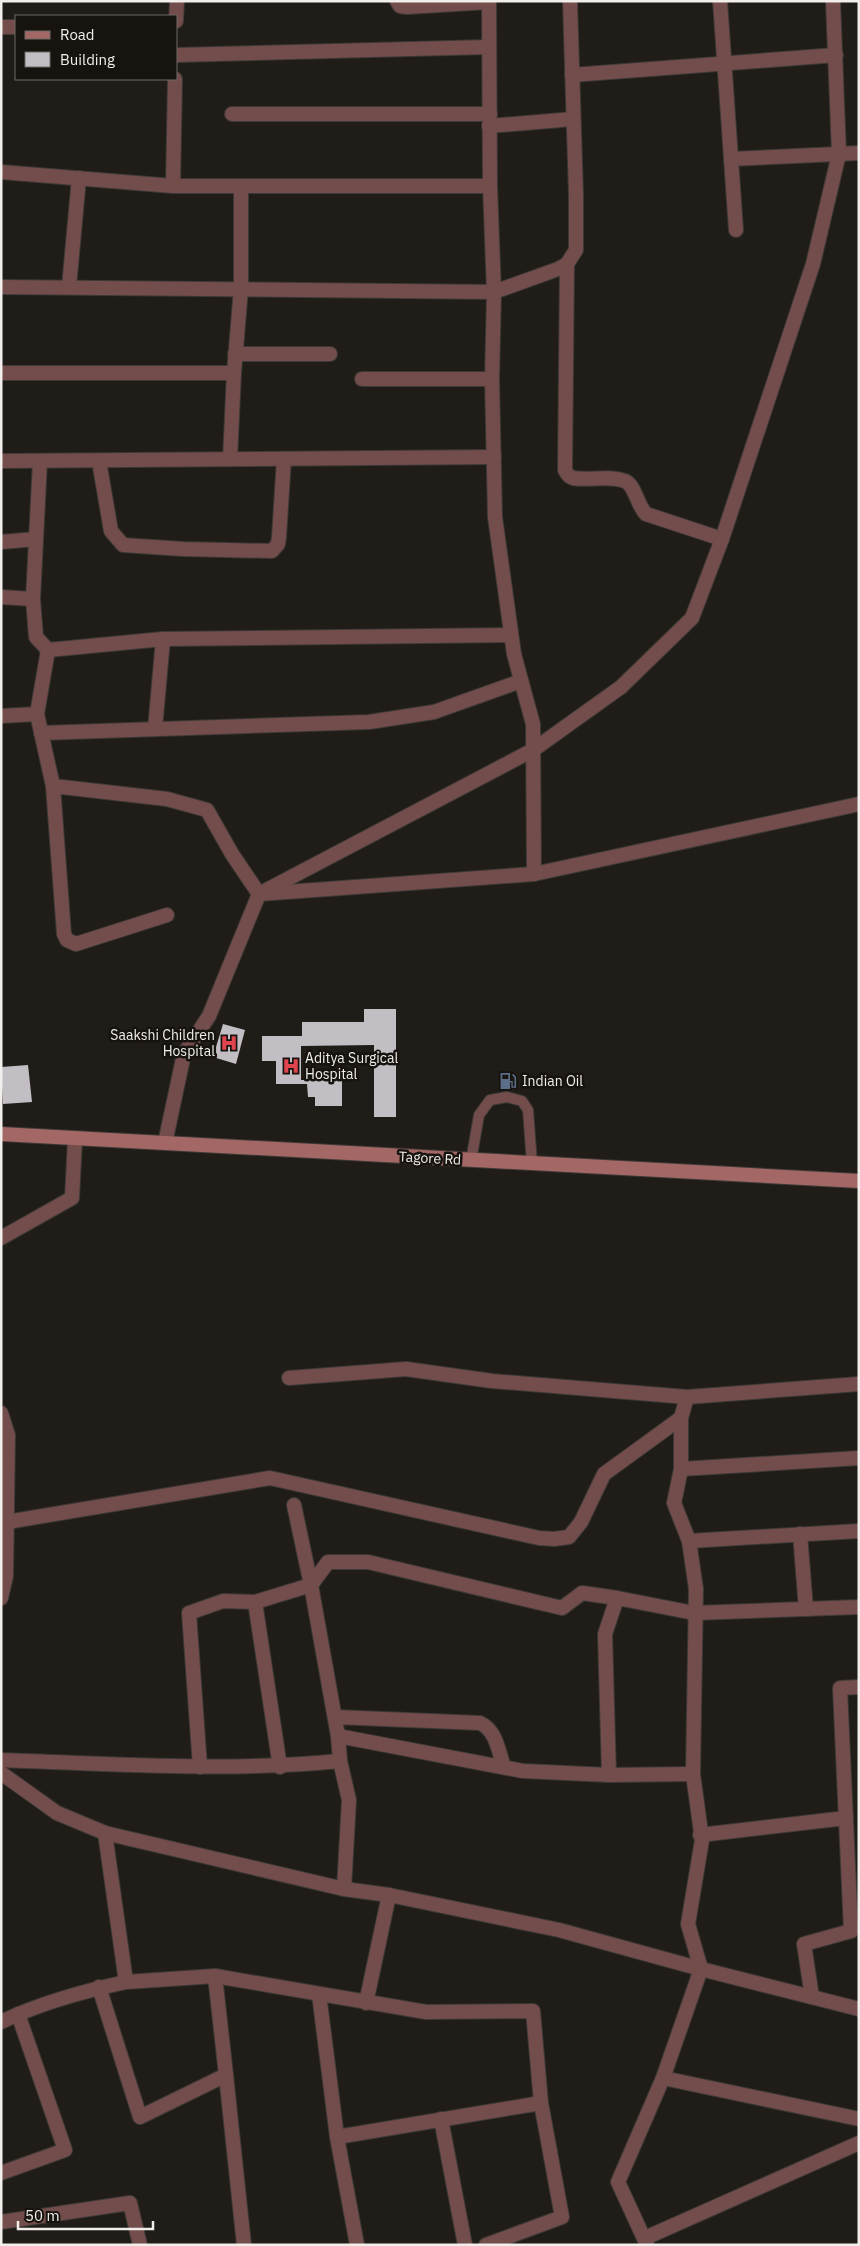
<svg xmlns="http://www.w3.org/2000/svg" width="860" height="2246" font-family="'IBM Plex Sans',sans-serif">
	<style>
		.building { fill: #c3bec3 }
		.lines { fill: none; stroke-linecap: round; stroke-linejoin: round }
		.service-casing { stroke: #3d3936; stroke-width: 12 }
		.minor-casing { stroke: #3d3936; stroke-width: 16 }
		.tertiary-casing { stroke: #3d3936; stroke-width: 16 }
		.secondary-casing { stroke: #3d3936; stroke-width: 16 }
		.service { stroke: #724d4b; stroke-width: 10 }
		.minor { stroke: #724d4b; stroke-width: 14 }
		.tertiary { stroke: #724d4b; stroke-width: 14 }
		.secondary { stroke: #a36865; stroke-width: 14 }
		.labels { text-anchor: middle; stroke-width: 5; stroke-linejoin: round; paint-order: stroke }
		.poi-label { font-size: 14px; fill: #f1eeeb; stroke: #17130f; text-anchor: start }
		.street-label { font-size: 14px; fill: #f1eeeb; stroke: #17130f }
	</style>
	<rect width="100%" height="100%" fill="#201c18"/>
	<!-- building -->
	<g class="building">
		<polygon points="364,1009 396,1009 396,1117 374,1117 374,1045 301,1046 301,1080 342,1080 342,1106 315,1106 315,1097 308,1097 307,1084 276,1084 276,1061 262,1061 262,1036 302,1036 302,1022 364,1022"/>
		<polygon points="223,1024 245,1030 236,1064 213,1057"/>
		<polygon points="28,1065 32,1102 3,1104 1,1067"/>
	</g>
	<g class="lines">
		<!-- service casing -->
		<g class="service-casing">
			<polyline id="service" points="471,1161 479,1115 490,1100 507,1097 522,1101 528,1110 532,1164"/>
		</g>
		<!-- minor casing -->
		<g class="minor-casing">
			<g id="minor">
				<polyline points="397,1 400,6 407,7 489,2"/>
				<polyline points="489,1 490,186 494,292 492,379 495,517 514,654 533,724 534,874"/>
				<polyline points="720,1 736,230"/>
				<polyline points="176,21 177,1"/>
				<polyline points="1,27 16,27"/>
				<polyline points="176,55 489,47"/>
				<polyline points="572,75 836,55"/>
				<polyline points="175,79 173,186 241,186 241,288 234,373 230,459"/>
				<polyline points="232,114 490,114"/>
				<polyline points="489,126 573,119"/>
				<polyline points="731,159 859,153"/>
				<polyline points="1,172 173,186"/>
				<polyline points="241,186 490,186"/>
				<path d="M567 264 565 470C567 474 569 477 573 478 590 481 608 475 625 481 635 485 637 505 646 514L722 539"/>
				<polyline points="1,287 494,292 558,269 567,264 576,250 576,195 570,1"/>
				<polyline points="69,287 79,178"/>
				<polyline points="235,354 330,354"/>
				<polyline points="1,373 234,373"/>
				<polyline points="362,379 492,379"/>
				<polyline points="99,461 111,531 123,545 183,549 272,551 278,544 279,537 284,459"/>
				<polyline points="1,542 36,539"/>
				<polyline points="1,597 33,599 36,637 48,650 163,639 511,635"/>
				<polyline points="33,599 40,461"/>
				<polyline points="37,714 53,786 167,799 207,810 232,854 259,894 533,750 621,687 692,618 722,539 813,264 839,154 833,1"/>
				<polyline points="1,716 37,714 48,650"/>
				<polyline points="155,729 163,639"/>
				<polyline points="41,733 369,722 434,712 521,681"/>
				<polyline points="53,786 64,934 67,940 76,944 167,915"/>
				<polyline points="1,1238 72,1198 75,1140"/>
				<polyline points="289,1378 406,1369 492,1381 687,1397 859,1384"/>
				<polyline points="681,1469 859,1458"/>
				<polyline points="7,1522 270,1478 539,1538 554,1539 569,1537 581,1522 604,1474 681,1418"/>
				<polyline points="800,1534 806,1609"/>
				<polyline points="689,1541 859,1531"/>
				<polyline points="617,1598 694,1613 859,1607"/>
				<polyline points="255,1602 280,1767"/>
				<path d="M335 1717 480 1723C497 1731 498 1751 504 1767"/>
				<polyline points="338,1736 523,1771 609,1775 605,1634 617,1598 582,1593 562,1608 368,1562 328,1562 311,1585 338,1736 340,1761 349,1800 344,1889"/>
				<path d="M1 1760C114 1764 227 1772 340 1761"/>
				<polyline points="200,1767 189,1613 223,1601 255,1602 311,1585 294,1505"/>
				<polyline points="1,1773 57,1813 105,1833 344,1889 389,1895 559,1930 701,1969 859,2009"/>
				<polyline points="609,1775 693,1774"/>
				<polyline points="700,1835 846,1818"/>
				<polyline points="126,1982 215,1976 426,2012 533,2011 541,2103 562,2217 486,2245"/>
				<polyline points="99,1987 140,2117 226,2075 215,1976"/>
				<polyline points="319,1994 337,2137 357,2245"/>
				<polyline points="812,1997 804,1944 851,1931 840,1688 859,1687"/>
				<polyline points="366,2003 389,1895"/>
				<path d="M1 2022C40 2003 84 1991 126 1982L105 1833"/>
				<polyline points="226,2075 244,2245"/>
				<polyline points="663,2078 859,2119"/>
				<polyline points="441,2119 465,2245"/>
				<polyline points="337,2137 541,2103"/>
				<polyline points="1,2173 65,2150 18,2014"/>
				<polyline points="1,2222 130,2203 140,2245"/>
				<polyline points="645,2238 859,2143"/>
				<polyline points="647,2245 618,2182 663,2078 701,1969 688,1924 702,1840 693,1774 696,1589 689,1541 674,1503 681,1469 681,1418 687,1397"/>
			</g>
		</g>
		<!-- tertiary casing -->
		<g class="tertiary-casing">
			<g id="tertiary">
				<polyline points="1,461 494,457"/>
				<polyline points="165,1143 184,1054 209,1016 259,894 534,874 859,804"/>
				<polyline points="1,1413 8,1435 6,1576 1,1598"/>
			</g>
		</g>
		<!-- secondary casing -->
		<g class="secondary-casing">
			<polyline id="secondary" points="1,1134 859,1181"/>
		</g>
		<!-- service -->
		<use href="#service" class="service"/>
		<!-- minor -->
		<use href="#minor" class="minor"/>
		<!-- tertiary -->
		<use href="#tertiary" class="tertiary"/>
		<!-- secondary -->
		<use href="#secondary" class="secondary"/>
	</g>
	<!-- icons -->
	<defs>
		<g id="hospital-bare" transform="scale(1.35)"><path d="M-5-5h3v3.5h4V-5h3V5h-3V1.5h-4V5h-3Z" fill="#e0444e" stroke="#17130f" stroke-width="2.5" paint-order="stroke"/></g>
		<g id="fuel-bare" transform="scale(1.35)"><path d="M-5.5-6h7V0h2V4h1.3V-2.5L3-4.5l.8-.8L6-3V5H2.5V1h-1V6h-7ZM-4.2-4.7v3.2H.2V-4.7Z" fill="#5c6f8a" stroke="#17130f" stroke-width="2.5" paint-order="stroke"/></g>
	</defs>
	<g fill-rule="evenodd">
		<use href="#hospital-bare" x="229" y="1043"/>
		<use href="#hospital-bare" x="291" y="1066"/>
		<use href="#fuel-bare" x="508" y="1081"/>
	</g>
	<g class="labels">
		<!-- poi labels -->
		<g class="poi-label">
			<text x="215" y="1040" text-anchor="end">Saakshi Children<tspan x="215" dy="16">Hospital</tspan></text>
			<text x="305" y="1063">Aditya Surgical<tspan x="305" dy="16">Hospital</tspan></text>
			<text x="522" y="1086">Indian Oil</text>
		</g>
		<!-- street labels -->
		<g class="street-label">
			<text transform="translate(430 1158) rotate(3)" y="5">Tagore Rd</text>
		</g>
	</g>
	<!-- border -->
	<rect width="860" height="2246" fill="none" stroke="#f1eeeb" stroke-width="5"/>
	<!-- legend -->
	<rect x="15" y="15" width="162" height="65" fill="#17130f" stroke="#6e6b67"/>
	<rect x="25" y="31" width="25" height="8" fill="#a36865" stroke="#6e6b67"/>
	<text x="60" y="40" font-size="15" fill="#f1eeeb">Road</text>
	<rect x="25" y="52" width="25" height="15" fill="#c3bec3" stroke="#6e6b67"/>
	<text x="60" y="65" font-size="15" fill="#f1eeeb">Building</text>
	<!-- scale -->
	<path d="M18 2221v8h135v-8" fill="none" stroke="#f1eeeb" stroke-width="2.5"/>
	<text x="25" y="2221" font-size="15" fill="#f1eeeb" stroke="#17130f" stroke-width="4" paint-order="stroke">50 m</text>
</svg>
